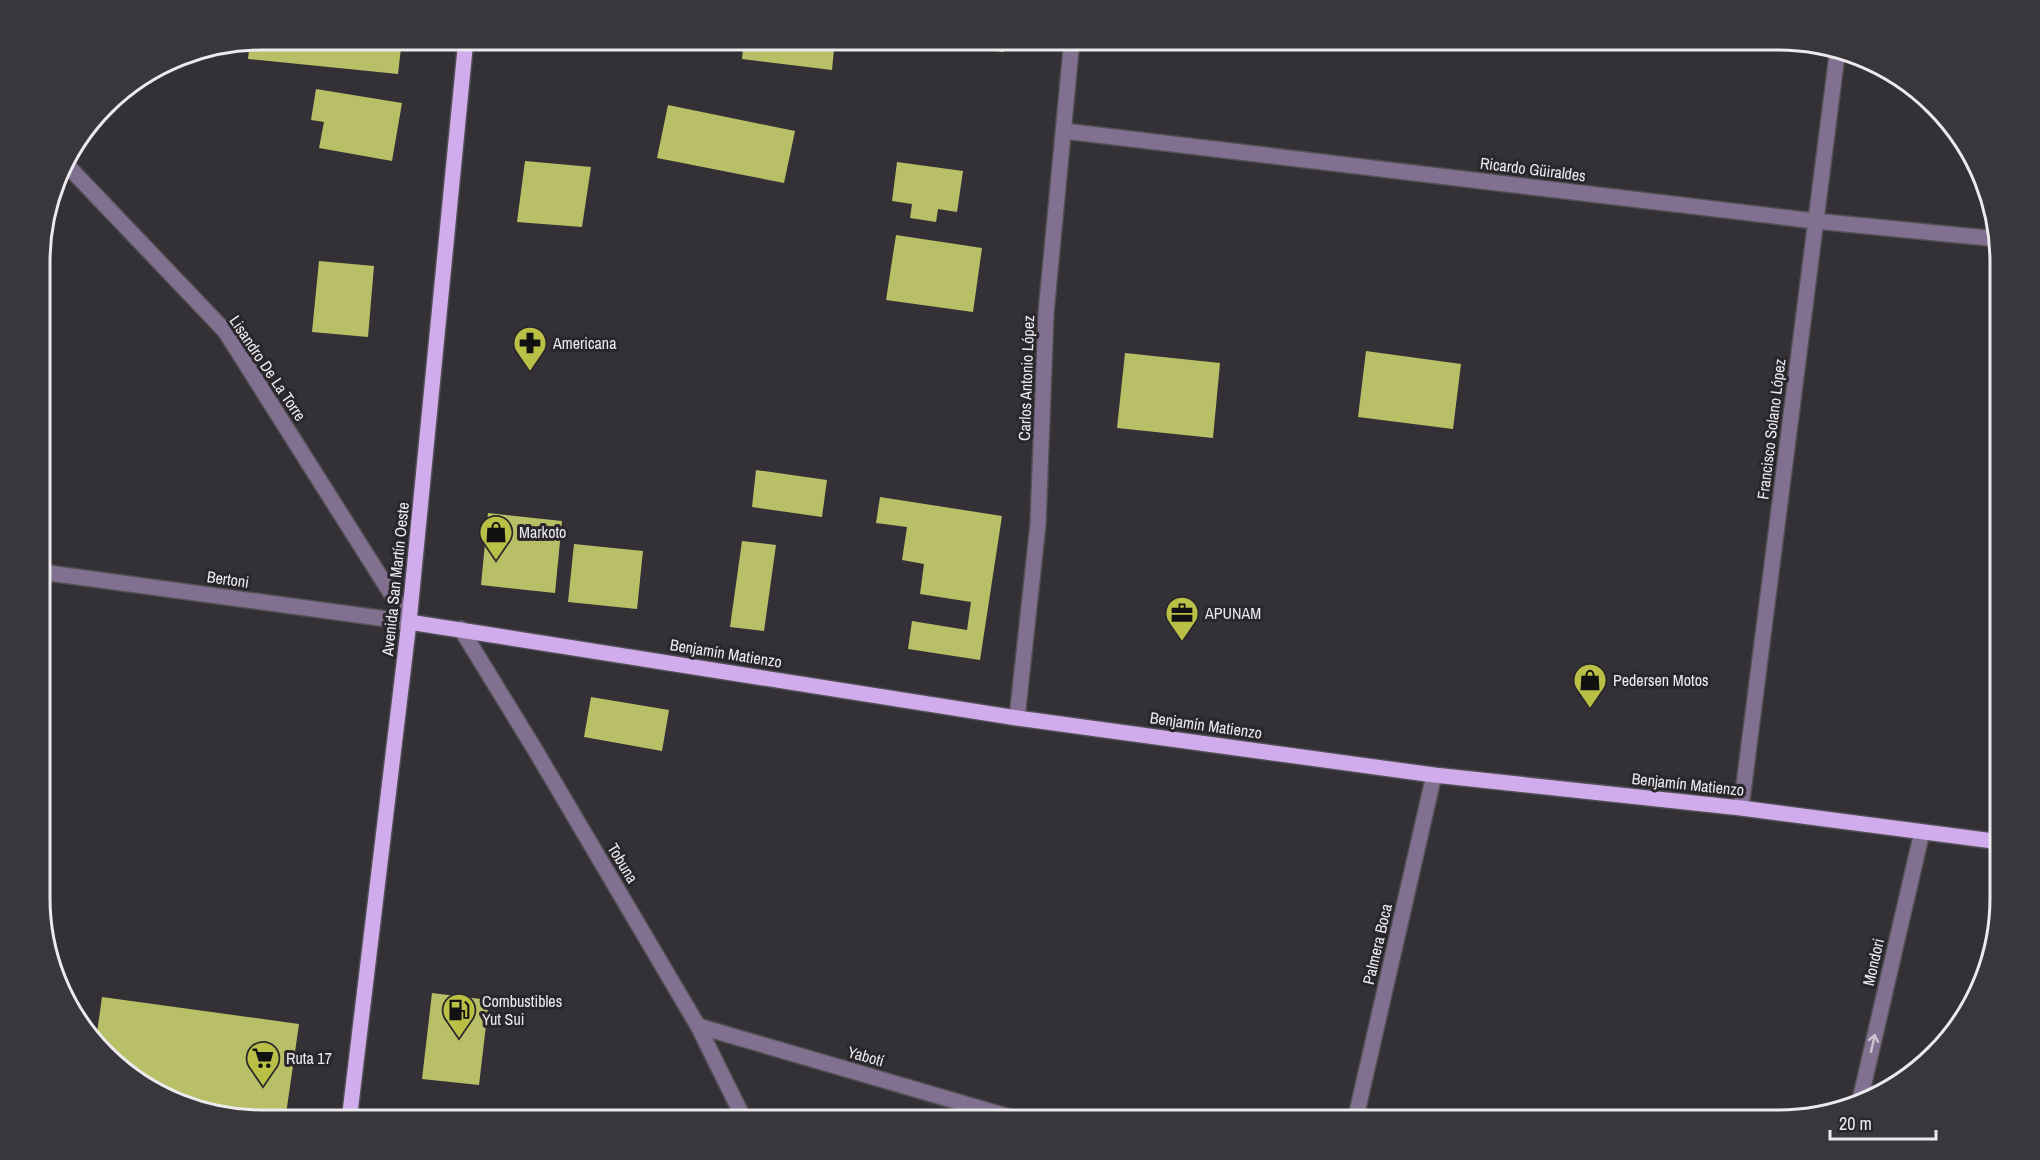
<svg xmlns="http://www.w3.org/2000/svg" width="2040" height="1160" font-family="'Archivo Narrow',sans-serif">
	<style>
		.building { fill: #b9bf66 }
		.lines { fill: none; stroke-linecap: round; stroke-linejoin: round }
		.minor-casing { stroke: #514f53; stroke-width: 18 }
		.major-casing { stroke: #514f53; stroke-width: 18 }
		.minor { stroke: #81708f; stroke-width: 15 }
		.major { stroke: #d0aced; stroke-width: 15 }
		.oneway { stroke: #cbc5d1 }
		.labels { text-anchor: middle; stroke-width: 6; stroke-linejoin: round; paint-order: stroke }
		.street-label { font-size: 16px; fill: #ebeaed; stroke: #2a272c }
		.poi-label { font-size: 16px; fill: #ebeaed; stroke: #2a272c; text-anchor: start }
		.rim { fill: none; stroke: #ebeaed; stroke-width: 3 }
	</style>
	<rect width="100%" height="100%" fill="#343136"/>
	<!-- building -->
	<g class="building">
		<polygon points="262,39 402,39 398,74 248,59 250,41"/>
		<polygon points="744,39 835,39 832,70 742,59"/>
		<polygon points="934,39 1006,39 1004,52 933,44"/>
		<polygon points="316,89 402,103 392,161 319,148 324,122 311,120"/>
		<polygon points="668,105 795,131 784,183 657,158"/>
		<polygon points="525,161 591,167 582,227 517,222"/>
		<polygon points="897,162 963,171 957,212 938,209 936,222 910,218 912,204 892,201"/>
		<polygon points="896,235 982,248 973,312 886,300"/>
		<polygon points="319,261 374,266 368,337 312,332"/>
		<polygon points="1366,351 1461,364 1453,429 1358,417"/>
		<polygon points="1125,353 1220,363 1213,438 1117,428"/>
		<polygon points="756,470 827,480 822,517 752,507"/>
		<polygon points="880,497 1002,516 980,660 908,649 912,621 967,630 971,602 920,594 924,564 902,560 907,527 876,523"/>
		<polygon points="488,513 562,521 555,593 481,585"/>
		<polygon points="742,541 776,545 764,631 730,627"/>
		<polygon points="574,544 643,551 637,609 568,602"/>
		<polygon points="591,697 669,710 662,751 584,737"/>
		<polygon points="432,993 489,1000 479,1085 422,1079"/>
		<polygon points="102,997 299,1024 285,1121 261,1121 151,1091 96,1040"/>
	</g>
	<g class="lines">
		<!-- minor casing -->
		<g class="minor-casing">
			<g id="minor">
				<polyline points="1064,131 1815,221 1998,239"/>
				<polyline points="63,161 225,331 409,622"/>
				<polyline points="41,572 409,622"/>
				<polyline points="461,629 534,748 698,1026 745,1121"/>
				<polyline points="1017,718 1038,524 1046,313 1072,39"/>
				<polyline points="1741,808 1837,55"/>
				<polyline points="698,1026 1024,1121"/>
				<polyline points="1860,1100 1922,832"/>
				<polyline points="1355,1121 1434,775"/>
			</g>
		</g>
		<!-- major casing -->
		<g class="major-casing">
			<g id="major">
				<polyline points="409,622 1017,718 1434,775 1741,808 2001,842"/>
				<polyline points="349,1121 409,622 466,39"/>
			</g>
		</g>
		<!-- minor -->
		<use href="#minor" class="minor"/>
		<!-- major -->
		<use href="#major" class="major"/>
	</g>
	<!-- one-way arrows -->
	<defs><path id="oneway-shaft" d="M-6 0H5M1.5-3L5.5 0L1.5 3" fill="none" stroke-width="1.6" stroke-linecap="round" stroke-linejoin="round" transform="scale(1.5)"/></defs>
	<use class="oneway" href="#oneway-shaft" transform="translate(1873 1043) rotate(-77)"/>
	<!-- icons -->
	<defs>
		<g id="pharmacy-pin" transform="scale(1.725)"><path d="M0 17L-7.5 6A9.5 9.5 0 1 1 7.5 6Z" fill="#bac046" stroke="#2a272c"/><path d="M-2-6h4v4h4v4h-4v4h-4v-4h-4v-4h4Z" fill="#111"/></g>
		<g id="shop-pin" transform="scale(1.725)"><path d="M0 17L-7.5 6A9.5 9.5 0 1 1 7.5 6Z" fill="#bac046" stroke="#2a272c"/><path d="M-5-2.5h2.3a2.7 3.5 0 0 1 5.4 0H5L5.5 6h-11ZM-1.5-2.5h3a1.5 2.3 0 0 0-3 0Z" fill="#111"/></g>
		<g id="office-pin" transform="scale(1.725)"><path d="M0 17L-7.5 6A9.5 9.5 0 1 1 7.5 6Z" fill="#bac046" stroke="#2a272c"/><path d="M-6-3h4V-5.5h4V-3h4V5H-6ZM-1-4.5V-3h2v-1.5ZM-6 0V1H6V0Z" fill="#111"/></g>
		<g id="fuel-pin" transform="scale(1.725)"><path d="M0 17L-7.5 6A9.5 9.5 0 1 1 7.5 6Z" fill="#bac046" stroke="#2a272c"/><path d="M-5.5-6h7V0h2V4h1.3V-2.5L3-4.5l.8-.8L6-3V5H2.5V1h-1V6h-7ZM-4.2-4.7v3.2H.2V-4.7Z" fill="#111"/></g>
		<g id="supermarket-pin" transform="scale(1.725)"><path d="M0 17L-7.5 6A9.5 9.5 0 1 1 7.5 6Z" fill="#bac046" stroke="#2a272c"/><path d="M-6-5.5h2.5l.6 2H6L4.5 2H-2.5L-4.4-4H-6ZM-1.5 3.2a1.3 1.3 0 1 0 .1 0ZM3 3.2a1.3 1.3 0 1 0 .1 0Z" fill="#111"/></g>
	</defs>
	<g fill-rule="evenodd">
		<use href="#pharmacy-pin" x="530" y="343"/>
		<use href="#shop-pin" x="496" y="532"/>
		<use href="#office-pin" x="1182" y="613"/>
		<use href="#shop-pin" x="1590" y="680"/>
		<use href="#fuel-pin" x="459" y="1010"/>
		<use href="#supermarket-pin" x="263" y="1058"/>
	</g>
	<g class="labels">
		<!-- street labels -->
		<g class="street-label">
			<text transform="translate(1533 169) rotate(7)" y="6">Ricardo Güiraldes</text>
			<text transform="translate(268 368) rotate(56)" y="6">Lisandro De La Torre</text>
			<text transform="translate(1026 378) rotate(-88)" y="6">Carlos Antonio López</text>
			<text transform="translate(1771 429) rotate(-83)" y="6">Francisco Solano López</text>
			<text transform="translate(228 579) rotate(8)" y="6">Bertoni</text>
			<text transform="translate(395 579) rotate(-84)" y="6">Avenida San Martín Oeste</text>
			<text transform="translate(726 653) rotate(9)" y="6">Benjamín Matienzo</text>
			<text transform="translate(1206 725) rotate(8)" y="6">Benjamín Matienzo</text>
			<text transform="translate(1688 784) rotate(6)" y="6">Benjamín Matienzo</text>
			<text transform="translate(623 863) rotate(59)" y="6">Tobuna</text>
			<text transform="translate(1377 944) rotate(-77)" y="6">Palmera Boca</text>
			<text transform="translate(1873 962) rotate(-77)" y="6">Mondori</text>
			<text transform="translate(866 1056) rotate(16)" y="6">Yabotí</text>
		</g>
		<!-- poi labels -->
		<g class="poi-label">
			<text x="553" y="349">Americana</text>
			<text x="519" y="538">Markoto</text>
			<text x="1205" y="619">APUNAM</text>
			<text x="1613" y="686">Pedersen Motos</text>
			<text x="482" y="1007">Combustibles<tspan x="482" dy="18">Yut Sui</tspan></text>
			<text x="286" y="1064">Ruta 17</text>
		</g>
	</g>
	<!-- crop -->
	<path d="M0 0H2040V1160H0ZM262 50H1778A212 212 0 0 1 1990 262V898A212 212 0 0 1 1778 1110H262A212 212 0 0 1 50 898V262A212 212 0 0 1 262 50Z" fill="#39373b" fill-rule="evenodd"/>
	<path class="rim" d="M262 50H1778A212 212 0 0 1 1990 262V898A212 212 0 0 1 1778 1110H262A212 212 0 0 1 50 898V262A212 212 0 0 1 262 50Z"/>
	<!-- scale -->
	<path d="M1830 1130v9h106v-9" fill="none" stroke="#ebeaed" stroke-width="3"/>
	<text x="1839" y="1130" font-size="18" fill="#ebeaed" stroke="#2a272c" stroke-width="4.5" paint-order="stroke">20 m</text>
</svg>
